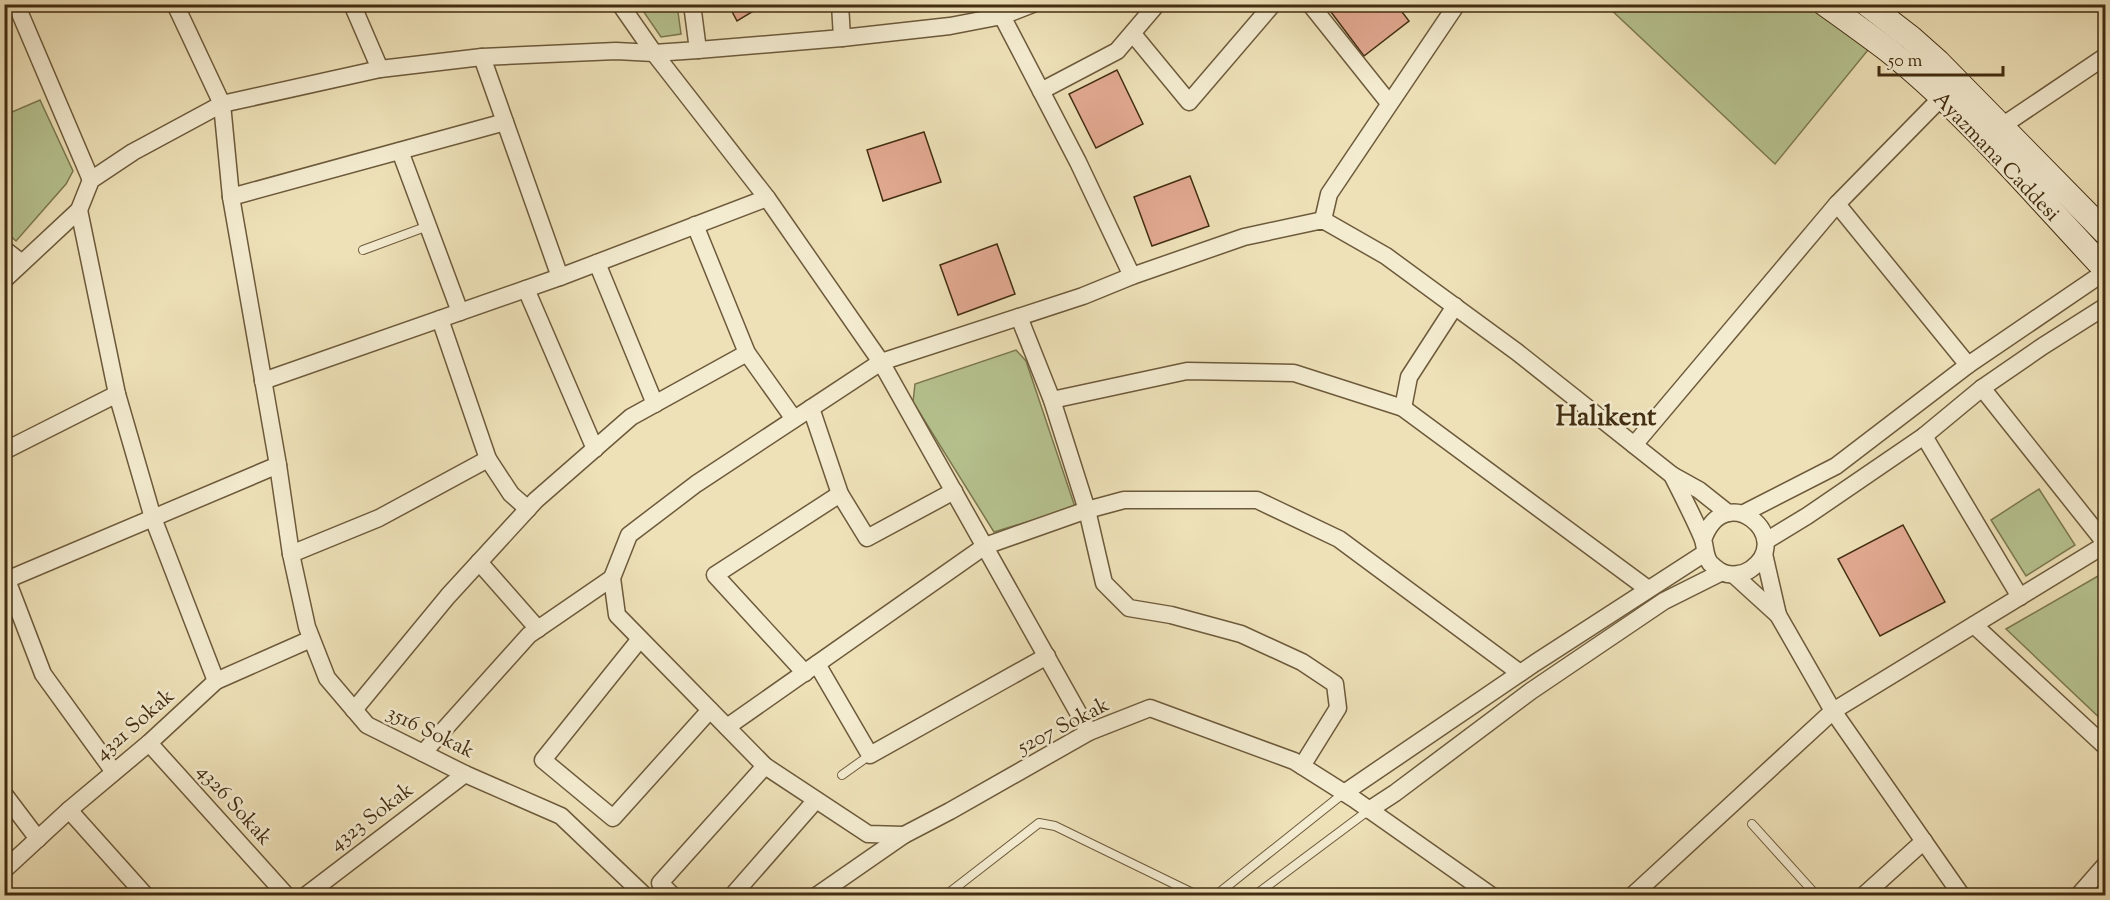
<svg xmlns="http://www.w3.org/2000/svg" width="2110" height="900" font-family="'Sorts Mill Goudy',serif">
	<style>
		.green { fill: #b6c390; stroke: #7c7850; stroke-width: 1.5 }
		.building { fill: #e3aa92; stroke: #422d11; stroke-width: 1.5 }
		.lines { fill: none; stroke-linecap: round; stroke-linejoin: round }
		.lane-casing { stroke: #6d5a3b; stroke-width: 10 }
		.street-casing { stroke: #6d5a3b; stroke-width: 19 }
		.secondary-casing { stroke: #422d11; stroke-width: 26 }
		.lane { stroke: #f4ecd1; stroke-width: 8 }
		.street { stroke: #f4ecd1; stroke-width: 16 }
		.secondary { stroke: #f4ecd1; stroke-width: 24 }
		.labels { text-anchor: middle; stroke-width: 5; stroke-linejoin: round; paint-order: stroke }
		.street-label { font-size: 21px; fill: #422d11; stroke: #f4ecd1 }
		.district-label { font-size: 27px; font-weight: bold; fill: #422d11; stroke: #f4ecd1 }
	</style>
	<rect width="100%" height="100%" fill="#eee1b8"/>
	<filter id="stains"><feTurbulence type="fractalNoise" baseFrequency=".00333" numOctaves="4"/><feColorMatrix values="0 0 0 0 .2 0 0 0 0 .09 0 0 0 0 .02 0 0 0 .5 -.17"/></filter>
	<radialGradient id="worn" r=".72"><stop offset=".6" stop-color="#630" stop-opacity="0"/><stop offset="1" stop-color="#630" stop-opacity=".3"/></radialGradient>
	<!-- green -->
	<g class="green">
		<polygon points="639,5 677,5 681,34 661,37"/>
		<polygon points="1606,5 1809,5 1868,50 1775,164"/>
		<polygon points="40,100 73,171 66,184 16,241 5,231 5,115"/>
		<polygon points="1016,350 1026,361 1075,507 994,532 913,402 915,384"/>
		<polygon points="2039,489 2075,545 2026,576 1991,520"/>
		<polygon points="2105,572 2106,573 2105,723 2006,629"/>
	</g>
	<!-- building -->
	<g class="building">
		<polygon points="728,4 765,4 737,21"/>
		<polygon points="1325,4 1396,4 1409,21 1364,56"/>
		<polygon points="1117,70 1143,124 1096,148 1069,94"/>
		<polygon points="924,132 941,182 883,201 867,150"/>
		<polygon points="1190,176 1209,226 1152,246 1134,197"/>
		<polygon points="997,244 1015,294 958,315 940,265"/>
		<polygon points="1903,525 1945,602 1880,636 1838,559"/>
	</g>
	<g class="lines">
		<!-- lane casing -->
		<g class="lane-casing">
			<g id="lane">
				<polyline points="363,250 428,226"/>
				<polyline points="842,775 870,755"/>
				<polyline points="1752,824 1817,896"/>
				<polyline points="942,896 950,892 1039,823 1055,826 1199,896"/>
				<polyline points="1215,896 1344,793"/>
				<polyline points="1254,896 1369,810"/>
			</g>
		</g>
		<!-- street casing -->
		<g class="street-casing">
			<g id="street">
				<polyline points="16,4 91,180"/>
				<polyline points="352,4 380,69"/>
				<polyline points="620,4 654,53 767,198 881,362 1089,732"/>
				<polyline points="692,4 698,50"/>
				<polyline points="840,4 842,38"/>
				<polyline points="999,4 1002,16 1078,162 1132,276"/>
				<polyline points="1310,4 1389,103"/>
				<polyline points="1133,34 1189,102 1273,4"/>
				<polyline points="482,57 560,277"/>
				<polyline points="1041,91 1117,51 1157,4"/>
				<polyline points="2002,126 2106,56"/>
				<polyline points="400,151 460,312"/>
				<polyline points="231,197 505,122"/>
				<polyline points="1837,204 1968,365"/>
				<polyline points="79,210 117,394 153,518 216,681"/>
				<polyline points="1323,220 1329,194 1457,4"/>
				<polyline points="695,225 747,353 794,419"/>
				<polyline points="4,249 22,263"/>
				<polyline points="597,263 655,404"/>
				<polyline points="4,280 79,210 91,180 133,152 222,104 380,69 482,57 616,51 654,53 698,50 842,38 950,26 1002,16 1033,4"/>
				<polyline points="526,289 595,449"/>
				<polyline points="1019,317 1052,400 1087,510 1104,583 1129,608 1171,615 1241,634 1302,662 1335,684 1338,708 1302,766"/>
				<polyline points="440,319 488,459 511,494 528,509"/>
				<polyline points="263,381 560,277 767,198"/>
				<polyline points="1982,388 2106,544"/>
				<polyline points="1052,400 1187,371 1294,373 1403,408 1648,589"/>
				<polyline points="811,408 840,494 867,538 954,491"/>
				<polyline points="1403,408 1409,377 1455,306"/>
				<polyline points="1924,436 2020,597"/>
				<polyline points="1634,445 1837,204 1941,98"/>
				<polyline points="4,451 117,394"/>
				<polyline points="278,465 291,554 307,627 327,678 367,725 465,774 561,816 645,896"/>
				<path d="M1672 475C1682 495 1693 516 1702 537 1706 546 1704 555 1710 563 1713 566 1718 570 1721 572 1730 576 1743 575 1751 569 1796 538 1725 477 1703 540"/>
				<polyline points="1744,513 1836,466 1968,365 2106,271"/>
				<polyline points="1766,541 1807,516 1924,436 1982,388 2043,346 2106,306"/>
				<polyline points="291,554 379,518 488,459"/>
				<polyline points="1764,554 1778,615 1833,711 1962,896"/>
				<polyline points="479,562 538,629"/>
				<polyline points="1734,575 1778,615"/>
				<polyline points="7,580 43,674 114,772"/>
				<polyline points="4,581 278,465 231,197 222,104 175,4"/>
				<polyline points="1974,625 2106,747"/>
				<polyline points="640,639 543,760 613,818 710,710"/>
				<polyline points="817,664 870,755 1047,656"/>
				<polyline points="805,673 715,575 840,494"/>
				<polyline points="354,710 448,596 536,500 631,417 747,353"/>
				<polyline points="727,727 985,546 1087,510 1124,500 1257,500 1339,539 1520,673"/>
				<polyline points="149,743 287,896"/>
				<polyline points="423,753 529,635 612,578"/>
				<polyline points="1344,793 1535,663 1705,553"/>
				<polyline points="4,794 38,839"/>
				<polyline points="69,810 146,896"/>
				<polyline points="1369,810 1395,793 1531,691 1664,601 1722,572"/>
				<polyline points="904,835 868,834 765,766 617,615 612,578 629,535 696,484 881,362 1083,296 1132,276 1244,237 1323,220 1386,256 1517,352 1672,475 1699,490 1728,513"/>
				<polyline points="4,870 69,810 149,743 216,681 311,639"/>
				<polyline points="305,896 465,774"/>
				<polyline points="673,896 660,883 765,766"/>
				<polyline points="732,896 816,800"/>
				<polyline points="816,896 904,835 950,811 1089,732 1150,708 1294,761 1354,799 1492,896"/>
				<polyline points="1632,896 1833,711 2106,544"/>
				<polyline points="1863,896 1924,841"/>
				<polyline points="2078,896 2106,864"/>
			</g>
		</g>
		<!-- secondary casing -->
		<g class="secondary-casing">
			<g id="secondary">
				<path d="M1825 4C1846 19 1867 34 1888 50 1966 112 2037 197 2106 270"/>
				<polyline points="1867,4 1911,38 1938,62 2106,233"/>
			</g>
		</g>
		<!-- lane -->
		<use href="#lane" class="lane"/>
		<!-- street -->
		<use href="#street" class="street"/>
		<!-- secondary -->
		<use href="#secondary" class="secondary"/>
	</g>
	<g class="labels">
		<!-- street labels -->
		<g class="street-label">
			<text transform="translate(1997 156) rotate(46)" y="7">Ayazmana Caddesi</text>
			<text transform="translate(134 724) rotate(-41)" y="7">4321 Sokak</text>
			<text transform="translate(1063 725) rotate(-27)" y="7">5207 Sokak</text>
			<text transform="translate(431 731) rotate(26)" y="7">3516 Sokak</text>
			<text transform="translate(235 804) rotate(48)" y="7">4326 Sokak</text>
			<text transform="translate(371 816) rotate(-37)" y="7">4323 Sokak</text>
		</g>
		<!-- district labels -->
		<g class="district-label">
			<text x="1606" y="425">Halıkent</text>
		</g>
	</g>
	<!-- margin -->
	<rect width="2110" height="900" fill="none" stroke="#eee1b8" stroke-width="24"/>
	<rect x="6" y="6" width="2098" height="888" fill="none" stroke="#422d11" stroke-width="3"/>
	<rect x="12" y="12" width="2086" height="876" fill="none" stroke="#422d11" stroke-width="1.5"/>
	<!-- scale -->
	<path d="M1879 66v9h124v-9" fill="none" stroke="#422d11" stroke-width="3"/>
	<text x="1888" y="66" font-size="18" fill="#422d11" stroke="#f4ecd1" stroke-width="4.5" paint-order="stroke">50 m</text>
	<rect width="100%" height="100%" filter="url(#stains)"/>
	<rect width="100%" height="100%" fill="url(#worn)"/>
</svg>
